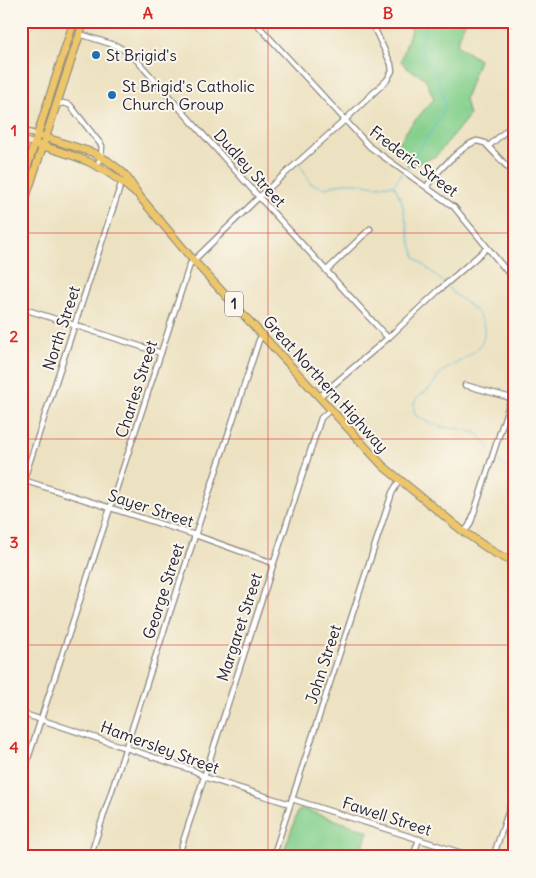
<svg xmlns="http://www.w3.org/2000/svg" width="536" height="878" font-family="Delius,sans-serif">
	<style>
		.green { fill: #85d08d; stroke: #547964 }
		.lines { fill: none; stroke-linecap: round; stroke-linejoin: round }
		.stream { stroke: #57bdd5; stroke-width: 1 }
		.street-casing { stroke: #87827e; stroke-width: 7 }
		.secondary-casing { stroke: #87827e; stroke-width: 8 }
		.primary-casing { stroke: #87827e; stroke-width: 9 }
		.street { stroke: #fff; stroke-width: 4.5 }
		.secondary { stroke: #f7e8c3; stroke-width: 5.5 }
		.primary { stroke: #ecc669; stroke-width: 7 }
		.grid { fill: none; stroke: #d62828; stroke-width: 1; stroke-opacity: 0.55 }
		.poi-dot { fill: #1f6fb2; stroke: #fbf7ec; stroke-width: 2 }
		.labels { text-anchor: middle; stroke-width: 4; stroke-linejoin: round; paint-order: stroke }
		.shield { fill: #fbf7ec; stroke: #636270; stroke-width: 1 }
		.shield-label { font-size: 15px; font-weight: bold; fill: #22223b }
		.poi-label { font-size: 16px; fill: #22223b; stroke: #fbf7ec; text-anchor: start }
		.street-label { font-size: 16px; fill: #22223b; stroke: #fbf7ec }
		.neatline { fill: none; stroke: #d62828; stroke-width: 2 }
		.grid-label { font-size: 16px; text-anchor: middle; font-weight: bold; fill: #d62828 }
	</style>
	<rect width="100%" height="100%" fill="#fbf7ec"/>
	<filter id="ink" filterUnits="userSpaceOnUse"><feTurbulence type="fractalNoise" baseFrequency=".02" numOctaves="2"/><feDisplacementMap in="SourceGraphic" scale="10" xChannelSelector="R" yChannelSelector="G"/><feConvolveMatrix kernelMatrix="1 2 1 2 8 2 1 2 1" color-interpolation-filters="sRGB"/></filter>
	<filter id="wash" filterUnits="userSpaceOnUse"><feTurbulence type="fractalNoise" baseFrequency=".0096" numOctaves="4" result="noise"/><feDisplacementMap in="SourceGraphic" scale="20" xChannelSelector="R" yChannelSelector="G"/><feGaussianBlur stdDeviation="1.12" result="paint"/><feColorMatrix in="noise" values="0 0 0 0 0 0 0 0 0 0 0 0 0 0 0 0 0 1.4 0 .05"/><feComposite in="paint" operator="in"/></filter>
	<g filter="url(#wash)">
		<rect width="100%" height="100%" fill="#ece1c0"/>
		<!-- green -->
		<g class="green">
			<polygon points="414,21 468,21 463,25 457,45 479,60 465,99 469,116 436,156 409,167 398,144 410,126 434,99 425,78 407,68 401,61"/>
			<polygon points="303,809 368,831 360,857 282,857 298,811"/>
		</g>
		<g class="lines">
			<!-- stream -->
			<g class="stream">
				<polyline points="300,164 311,184 326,188 343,183 360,183 375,186 393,185"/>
				<polyline points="404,170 441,118 445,105 440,83 433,68 423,58 420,44 426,28 424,21"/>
				<polyline points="394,184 402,173"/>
				<polyline points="394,185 402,202 410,240 415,257 444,283"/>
				<path d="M447 286C457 300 475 304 482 321 494 351 458 359 441 373 437 377 434 384 430 388 419 398 411 397 415 415L427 422 441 427 463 429 478 434 491 449"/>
				<polyline points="499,462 515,474"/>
			</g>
		</g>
	</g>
	<g filter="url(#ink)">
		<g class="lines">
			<!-- street casing -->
			<g class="street-casing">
				<g id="street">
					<polyline points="254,21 370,147 454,207 515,281"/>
					<polyline points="80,34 117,46 132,55 259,197 388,338"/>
					<polyline points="56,105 63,103 70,105 102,146 101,157 97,165"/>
					<polyline points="489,146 509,128 515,112"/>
					<path d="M427 186C435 174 462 145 477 141L485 143 515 175"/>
					<polyline points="327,270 370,229"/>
					<polyline points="21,308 161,353"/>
					<polyline points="465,385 511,398"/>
					<polyline points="319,397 388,338 438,291 487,248"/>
					<polyline points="23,480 195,535 273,563"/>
					<polyline points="21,488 122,181"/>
					<polyline points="464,532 469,526 472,519 515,386"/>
					<polyline points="21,713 195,771 207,778 290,804"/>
					<polyline points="21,780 190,264 259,197 345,120 387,80 392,71 391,64 371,21"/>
					<polyline points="292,799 474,857"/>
					<polyline points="90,857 259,340 263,335"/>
					<polyline points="178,857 321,418 331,409"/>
					<polyline points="273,857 392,493 399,481"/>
					<polyline points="413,857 419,839"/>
					<polyline points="493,857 515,792"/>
				</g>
			</g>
			<!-- secondary casing -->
			<g class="secondary-casing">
				<g id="secondary">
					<polyline points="21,131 38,135"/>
					<polyline points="21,140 35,144"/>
				</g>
			</g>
			<!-- primary casing -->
			<g class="primary-casing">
				<g id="primary">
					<polyline points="38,135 94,153 108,161 120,170 126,176 140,197 193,260 383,466 464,532 493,552 515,563"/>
					<path d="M39 145C80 157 102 164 134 192"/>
					<polyline points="21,186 74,21"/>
					<polyline points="21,212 84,21"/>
				</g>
			</g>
			<!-- street -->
			<use href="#street" class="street"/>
			<!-- secondary -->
			<use href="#secondary" class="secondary"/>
			<!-- primary -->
			<use href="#primary" class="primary"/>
		</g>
	</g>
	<!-- grid -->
	<path class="grid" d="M268 21V857M21 233H515M21 439H515M21 645H515"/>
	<!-- markers -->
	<g class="poi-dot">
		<circle cx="96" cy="55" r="5"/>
		<circle cx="112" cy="95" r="5"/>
	</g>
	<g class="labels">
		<!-- shield labels -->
		<rect class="shield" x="225" y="291.5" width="18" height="25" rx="4"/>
		<g class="shield-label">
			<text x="234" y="309">1</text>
		</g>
		<!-- poi labels -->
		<g class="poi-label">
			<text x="106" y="61">St Brigid's</text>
			<text x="122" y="92">St Brigid's Catholic<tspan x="122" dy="18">Church Group</tspan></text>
		</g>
		<!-- street labels -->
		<g class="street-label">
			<text transform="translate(414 161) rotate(37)" y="6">Frederic Street</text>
			<text transform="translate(250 168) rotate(48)" y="6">Dudley Street</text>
			<text transform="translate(61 328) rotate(-72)" y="6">North Street</text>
			<text transform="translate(326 384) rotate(48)" y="6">Great Northern Highway</text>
			<text transform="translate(136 389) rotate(-72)" y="6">Charles Street</text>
			<text transform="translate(151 508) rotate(18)" y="6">Sayer Street</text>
			<text transform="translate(163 591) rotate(-72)" y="6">George Street</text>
			<text transform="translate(239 627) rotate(-72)" y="6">Margaret Street</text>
			<text transform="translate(323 664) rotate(-72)" y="6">John Street</text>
			<text transform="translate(160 747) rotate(20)" y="6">Hamersley Street</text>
			<text transform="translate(387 816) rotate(18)" y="6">Fawell Street</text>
		</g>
	</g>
	<!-- margin -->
	<rect width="536" height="878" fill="none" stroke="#fbf7ec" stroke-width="55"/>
	<rect x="28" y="28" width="480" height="822" class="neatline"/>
	<g class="grid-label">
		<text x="148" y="19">A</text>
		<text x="388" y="19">B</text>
		<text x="14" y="136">1</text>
		<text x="14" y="342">2</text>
		<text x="14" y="548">3</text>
		<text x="14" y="753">4</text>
	</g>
</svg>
